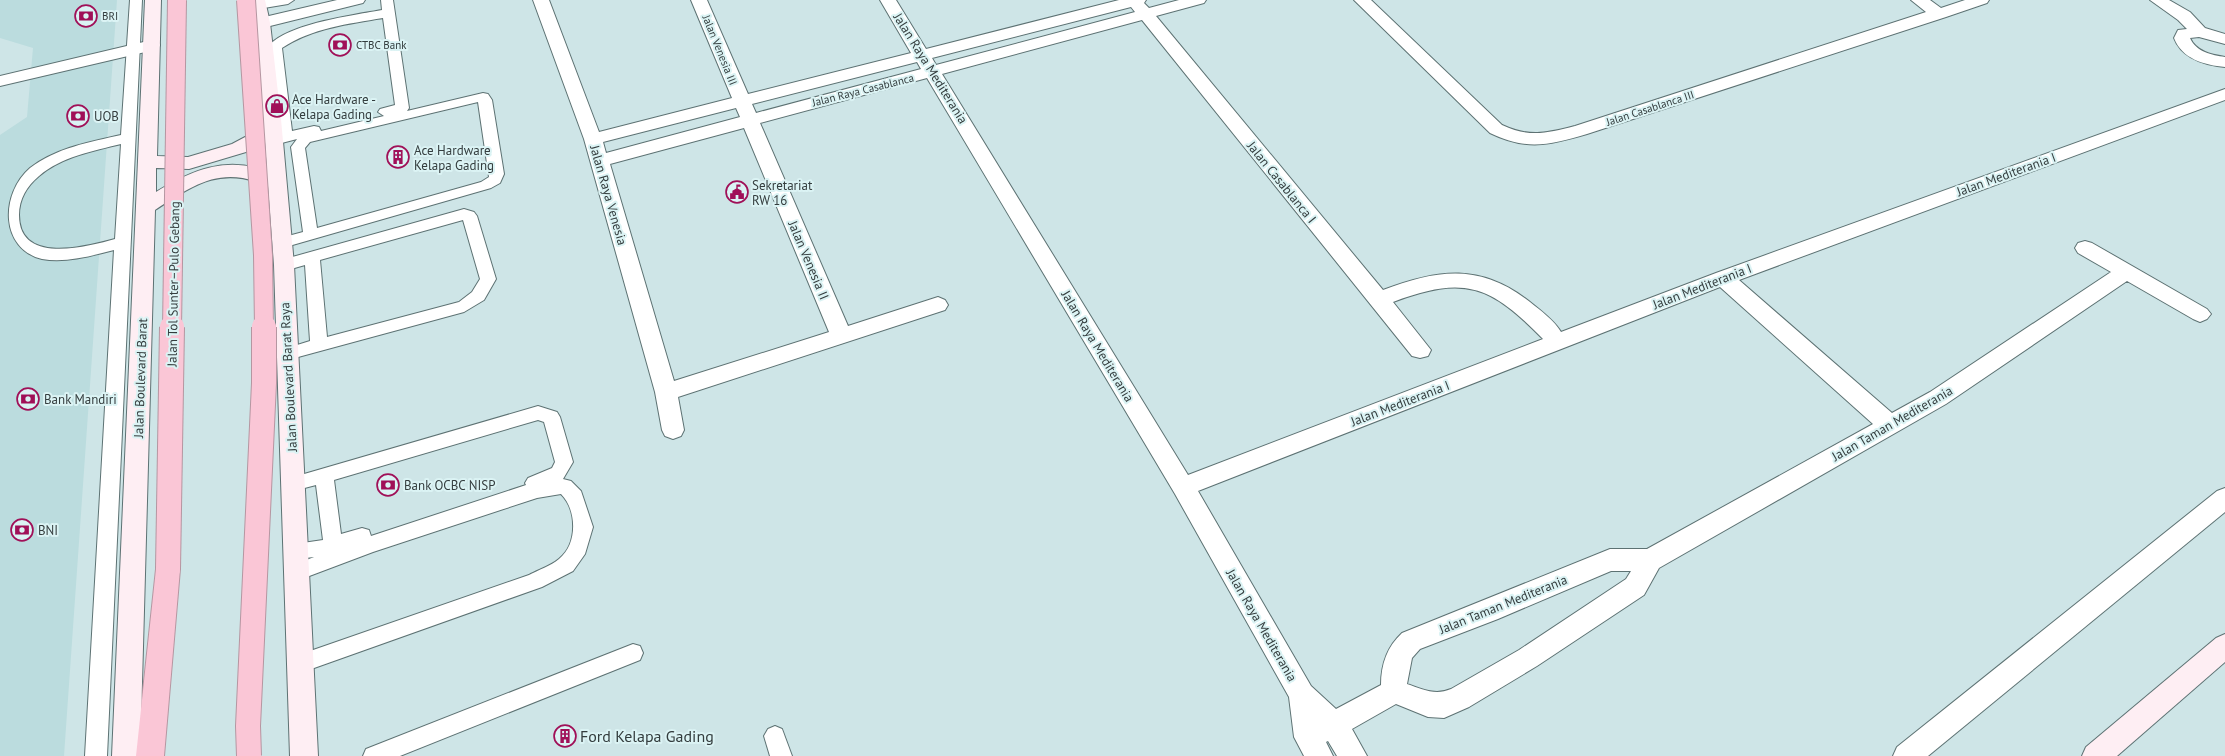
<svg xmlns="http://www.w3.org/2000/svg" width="2225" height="756" font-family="'PT Sans',sans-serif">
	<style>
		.built { fill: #bbdcde }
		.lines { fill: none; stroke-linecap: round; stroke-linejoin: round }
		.lane-casing { stroke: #5d7273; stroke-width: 2 }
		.street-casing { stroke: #5d7273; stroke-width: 2 }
		.secondary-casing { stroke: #5d7273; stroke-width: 2 }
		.highway-casing { stroke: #b596a1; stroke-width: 2 }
		.lane { fill: #fff; fill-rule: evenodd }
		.street { fill: #fff; fill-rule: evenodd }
		.secondary { fill: #feeef3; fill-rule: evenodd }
		.highway { fill: #fac6d6; fill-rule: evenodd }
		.highway-bridge-far1-casing { stroke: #b596a1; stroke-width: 20; stroke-linecap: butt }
		.highway-bridge-casing { stroke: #b596a1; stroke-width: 26; stroke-linecap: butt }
		.highway-bridge-far1 { stroke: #fac6d6; stroke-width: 18 }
		.highway-bridge { stroke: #fac6d6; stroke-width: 24 }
		.labels { text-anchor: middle; stroke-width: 4; stroke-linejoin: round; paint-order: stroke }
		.far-poi-label { font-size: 11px; fill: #343d3e; stroke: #dbf3f4; text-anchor: start }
		.far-street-label { font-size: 11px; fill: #343d3e; stroke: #dbf3f4 }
		.street-label { font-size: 13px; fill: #343d3e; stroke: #dbf3f4 }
		.poi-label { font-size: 13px; fill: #343d3e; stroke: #dbf3f4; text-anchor: start }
		.near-poi-label { font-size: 16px; fill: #343d3e; stroke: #dbf3f4; text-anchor: start }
	</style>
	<rect width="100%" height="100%" fill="#cee5e7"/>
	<!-- built -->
	<polygon class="built" points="0,0 117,0 64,756 0,756 0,135 27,117 33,48 0,38"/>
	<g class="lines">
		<!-- lane casing -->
		<g class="lane-casing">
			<g id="lane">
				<path d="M130 0H142L107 756H85L114 250C91 256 66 263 42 259 0 249 0 194 30 168 56 148 90 142 121 135ZM121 144 115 239C86 247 19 265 19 215 19 199 27 186 39 176 61 157 93 151 121 144Z"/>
				<polygon points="265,0 294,0 288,4 258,9 252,5 254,2"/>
				<path d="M381 0H393L409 108 407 111 483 93 488 94 492 100 504 174 500 183 491 188 282 248 277 247 274 243 277 239 303 232 291 147 297 139 274 145 269 143 267 140 269 137 279 134 268 47C285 24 355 15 382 10ZM383 18 395 105 380 109 378 112 384 116 321 131 319 127 314 126 292 131 282 48C312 28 348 24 383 18ZM478 102 489 177 481 182 317 228 305 148 310 142Z"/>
				<path d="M464 209 474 212 477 216 496 279 484 300 464 312 287 360 281 358 279 354 281 350 310 341 305 265 284 271 278 269 276 265 278 261ZM463 220 480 279 472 292 459 302 327 337 320 260Z"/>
				<path d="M538 406 557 412 560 417 573 462 563 479 571 481 581 491 593 527 585 554 573 571 542 587 300 673 293 671 290 664 293 657 529 575C538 570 551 566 559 559 578 544 577 510 561 494L537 498 373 552 296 581 289 579 286 573 289 567 314 557 296 559 289 557 286 551 289 545 323 540 316 485 293 491 287 489 284 484 287 479ZM538 420 544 422 555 462 552 468 528 478 525 483 526 485 371 536 369 530 362 528 341 534 334 480Z"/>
				<polygon points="633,644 640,646 643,653 640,660 400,756 363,756 366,749"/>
				<polygon points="775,726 782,729 792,756 770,756 764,736 768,729"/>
			</g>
		</g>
		<!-- street casing -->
		<g class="street-casing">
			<g id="street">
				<polygon points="337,0 365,0 363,3 262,28 256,27 254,23 256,19"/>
				<path d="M533 0H549L599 132 732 98 691 0H707L748 94 911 53 880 0H896L926 49 1119 0H1146L1144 3 1149 8 1179 0H1206L1204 3 1156 16 1383 290C1438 269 1481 263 1530 302 1540 310 1555 321 1561 332L1716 273 2225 89V100L1739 280 1892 413 1930 392 2111 272 2078 253 2075 248 2078 243 2085 241 2092 243 2207 309 2211 314 2207 319 2200 322 2193 319 2127 281 1946 404 1659 568 1644 595 1537 666 1469 707 1444 718 1428 717 1396 704 1352 729 1367 756H1337L1328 741 1326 742 1333 756H1304L1294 737 1289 697 1175 494 927 78 760 123 848 326 938 297 945 300 948 305 945 310 678 397 684 430 681 436 673 439 665 436 662 430 655 392 584 139ZM1131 7 1135 12 936 65 932 58ZM1142 20 1412 356 1420 358 1428 356 1431 350 1393 302C1465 275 1490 285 1543 339L1188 475 942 74ZM917 62 921 69 756 113 752 104ZM736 108 740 117 606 153 603 142ZM744 128 829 332 674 381 610 164ZM1720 287 1873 424 1647 549H1610L1402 633C1387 647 1381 664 1381 685L1336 709 1311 686 1198 491ZM1611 571H1631L1626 579 1519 650 1451 689C1435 696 1422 689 1407 684L1412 658 1420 649 1498 619Z"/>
				<path d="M1354 0H1371L1502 125C1530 138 1547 133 1575 126L1926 12 1911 0H1930L1941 8 1965 0H1989L1987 3 1946 17 1587 134C1549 145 1527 151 1490 133Z"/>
				<path d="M2150 0H2169L2190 12 2205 28 2225 34V44L2199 37 2190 38C2196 52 2212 55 2225 57V67C2204 65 2182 59 2174 38L2178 30 2187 29 2178 20Z"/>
				<polygon points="152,40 158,41 160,45 158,49 0,86 0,76"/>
				<polygon points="2225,488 2225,512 1928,756 1893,756 1897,747 2217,491"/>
			</g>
		</g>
		<!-- secondary casing -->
		<g class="secondary-casing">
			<g id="secondary">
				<path d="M145 0H161L157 156 188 157 232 144 264 127 254 23 249 0H265L270 23 281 119 294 265 318 756H290L274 265 268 186C221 165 195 184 155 210L140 756H112ZM265 142 267 171C225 156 192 170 156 192V168L189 169 246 152Z"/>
				<polygon points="2225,634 2225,662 2117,756 2082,756 2086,747 2216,638"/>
			</g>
		</g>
		<!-- highway casing -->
		<g class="highway-casing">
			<polygon id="highway" points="168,558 177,561 180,569 164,756 136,756 156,569 159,561"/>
		</g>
		<!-- lane -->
		<use href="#lane" class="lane"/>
		<!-- street -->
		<use href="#street" class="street"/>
		<!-- secondary -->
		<use href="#secondary" class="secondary"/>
		<!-- highway -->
		<use href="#highway" class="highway"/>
		<!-- highway-bridge-far1 casing -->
		<g class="highway-bridge-far1-casing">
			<g id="highway-bridge-far1">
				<polyline points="246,0 263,255 264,328"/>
				<polyline points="172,328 177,0"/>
			</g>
		</g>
		<!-- highway-bridge casing -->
		<g class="highway-bridge-casing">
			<g id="highway-bridge">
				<polyline points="168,569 172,327"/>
				<polyline points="249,756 248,726 264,383 264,327"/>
			</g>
		</g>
		<!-- highway-bridge-far1 -->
		<use href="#highway-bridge-far1" class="highway-bridge-far1"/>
		<!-- highway-bridge -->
		<use href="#highway-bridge" class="highway-bridge"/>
	</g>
	<!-- icons -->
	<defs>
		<g id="bank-ring" transform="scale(1.15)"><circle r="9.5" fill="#dbf3f4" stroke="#a01058" stroke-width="1.5"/><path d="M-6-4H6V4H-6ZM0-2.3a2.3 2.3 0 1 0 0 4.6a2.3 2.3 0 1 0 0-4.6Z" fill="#a01058"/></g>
		<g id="shop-ring" transform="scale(1.15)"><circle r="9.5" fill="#dbf3f4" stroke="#a01058" stroke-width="1.5"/><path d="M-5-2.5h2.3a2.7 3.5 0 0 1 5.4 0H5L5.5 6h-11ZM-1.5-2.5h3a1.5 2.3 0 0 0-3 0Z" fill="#a01058"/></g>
		<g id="building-ring" transform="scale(1.15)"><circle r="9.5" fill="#dbf3f4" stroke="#a01058" stroke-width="1.5"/><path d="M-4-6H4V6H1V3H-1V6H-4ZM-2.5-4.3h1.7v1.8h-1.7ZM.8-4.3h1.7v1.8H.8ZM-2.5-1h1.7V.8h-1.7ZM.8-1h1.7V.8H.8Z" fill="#a01058"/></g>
		<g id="civic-ring" transform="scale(1.15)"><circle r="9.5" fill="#dbf3f4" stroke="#a01058" stroke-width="1.5"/><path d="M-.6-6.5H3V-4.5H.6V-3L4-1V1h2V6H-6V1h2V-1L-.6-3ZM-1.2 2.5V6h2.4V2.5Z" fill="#a01058"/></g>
	</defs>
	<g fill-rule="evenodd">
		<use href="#bank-ring" x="86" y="16"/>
		<use href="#bank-ring" x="340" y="45"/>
		<use href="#shop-ring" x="277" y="106"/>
		<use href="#bank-ring" x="78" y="116"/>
		<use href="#building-ring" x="398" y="157"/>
		<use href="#civic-ring" x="737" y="192"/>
		<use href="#bank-ring" x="28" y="399"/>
		<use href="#bank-ring" x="388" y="485"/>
		<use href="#bank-ring" x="22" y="530"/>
		<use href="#building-ring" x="565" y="736"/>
	</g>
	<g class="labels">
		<!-- far-poi labels -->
		<g class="far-poi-label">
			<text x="102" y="20">BRI</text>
			<text x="356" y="49">CTBC Bank</text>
		</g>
		<!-- far-street labels -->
		<g class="far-street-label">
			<text transform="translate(720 50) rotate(68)" y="4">Jalan Venesia III</text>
			<text transform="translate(863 90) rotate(-14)" y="4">Jalan Raya Casablanca</text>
			<text transform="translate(1650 108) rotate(-18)" y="4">Jalan Casablanca III</text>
		</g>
		<!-- street labels -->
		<g class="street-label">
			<text transform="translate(931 68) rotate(58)" y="5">Jalan Raya Mediterania</text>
			<text transform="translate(2006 174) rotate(-20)" y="5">Jalan Mediterania I</text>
			<text transform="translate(1282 182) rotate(51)" y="5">Jalan Casablanca I</text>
			<text transform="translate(609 195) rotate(74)" y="5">Jalan Raya Venesia</text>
			<text transform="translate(809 260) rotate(67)" y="5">Jalan Venesia II</text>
			<text transform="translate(173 284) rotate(-89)" y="5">Jalan Tol Sunter–Pulo Gebang</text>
			<text transform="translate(1702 286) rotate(-21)" y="5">Jalan Mediterania I</text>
			<text transform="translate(1098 346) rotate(59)" y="5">Jalan Raya Mediterania</text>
			<text transform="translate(288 377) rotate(-93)" y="5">Jalan Boulevard Barat Raya</text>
			<text transform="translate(140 378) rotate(-88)" y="5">Jalan Boulevard Barat</text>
			<text transform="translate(1400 403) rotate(-21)" y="5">Jalan Mediterania I</text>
			<text transform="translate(1892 423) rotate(-30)" y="5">Jalan Taman Mediterania</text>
			<text transform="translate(1503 604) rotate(-22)" y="5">Jalan Taman Mediterania</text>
			<text transform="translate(1262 625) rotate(60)" y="5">Jalan Raya Mediterania</text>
		</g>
		<!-- poi labels -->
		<g class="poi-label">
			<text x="292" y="104">Ace Hardware -<tspan x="292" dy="15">Kelapa Gading</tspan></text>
			<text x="94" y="121">UOB</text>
			<text x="414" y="155">Ace Hardware<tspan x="414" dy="15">Kelapa Gading</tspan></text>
			<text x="752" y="190">Sekretariat<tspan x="752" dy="15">RW 16</tspan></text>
			<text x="44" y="404">Bank Mandiri</text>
			<text x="404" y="490">Bank OCBC NISP</text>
			<text x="38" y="535">BNI</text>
		</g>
		<!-- near-poi labels -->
		<g class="near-poi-label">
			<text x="580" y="742">Ford Kelapa Gading</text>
		</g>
	</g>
</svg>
